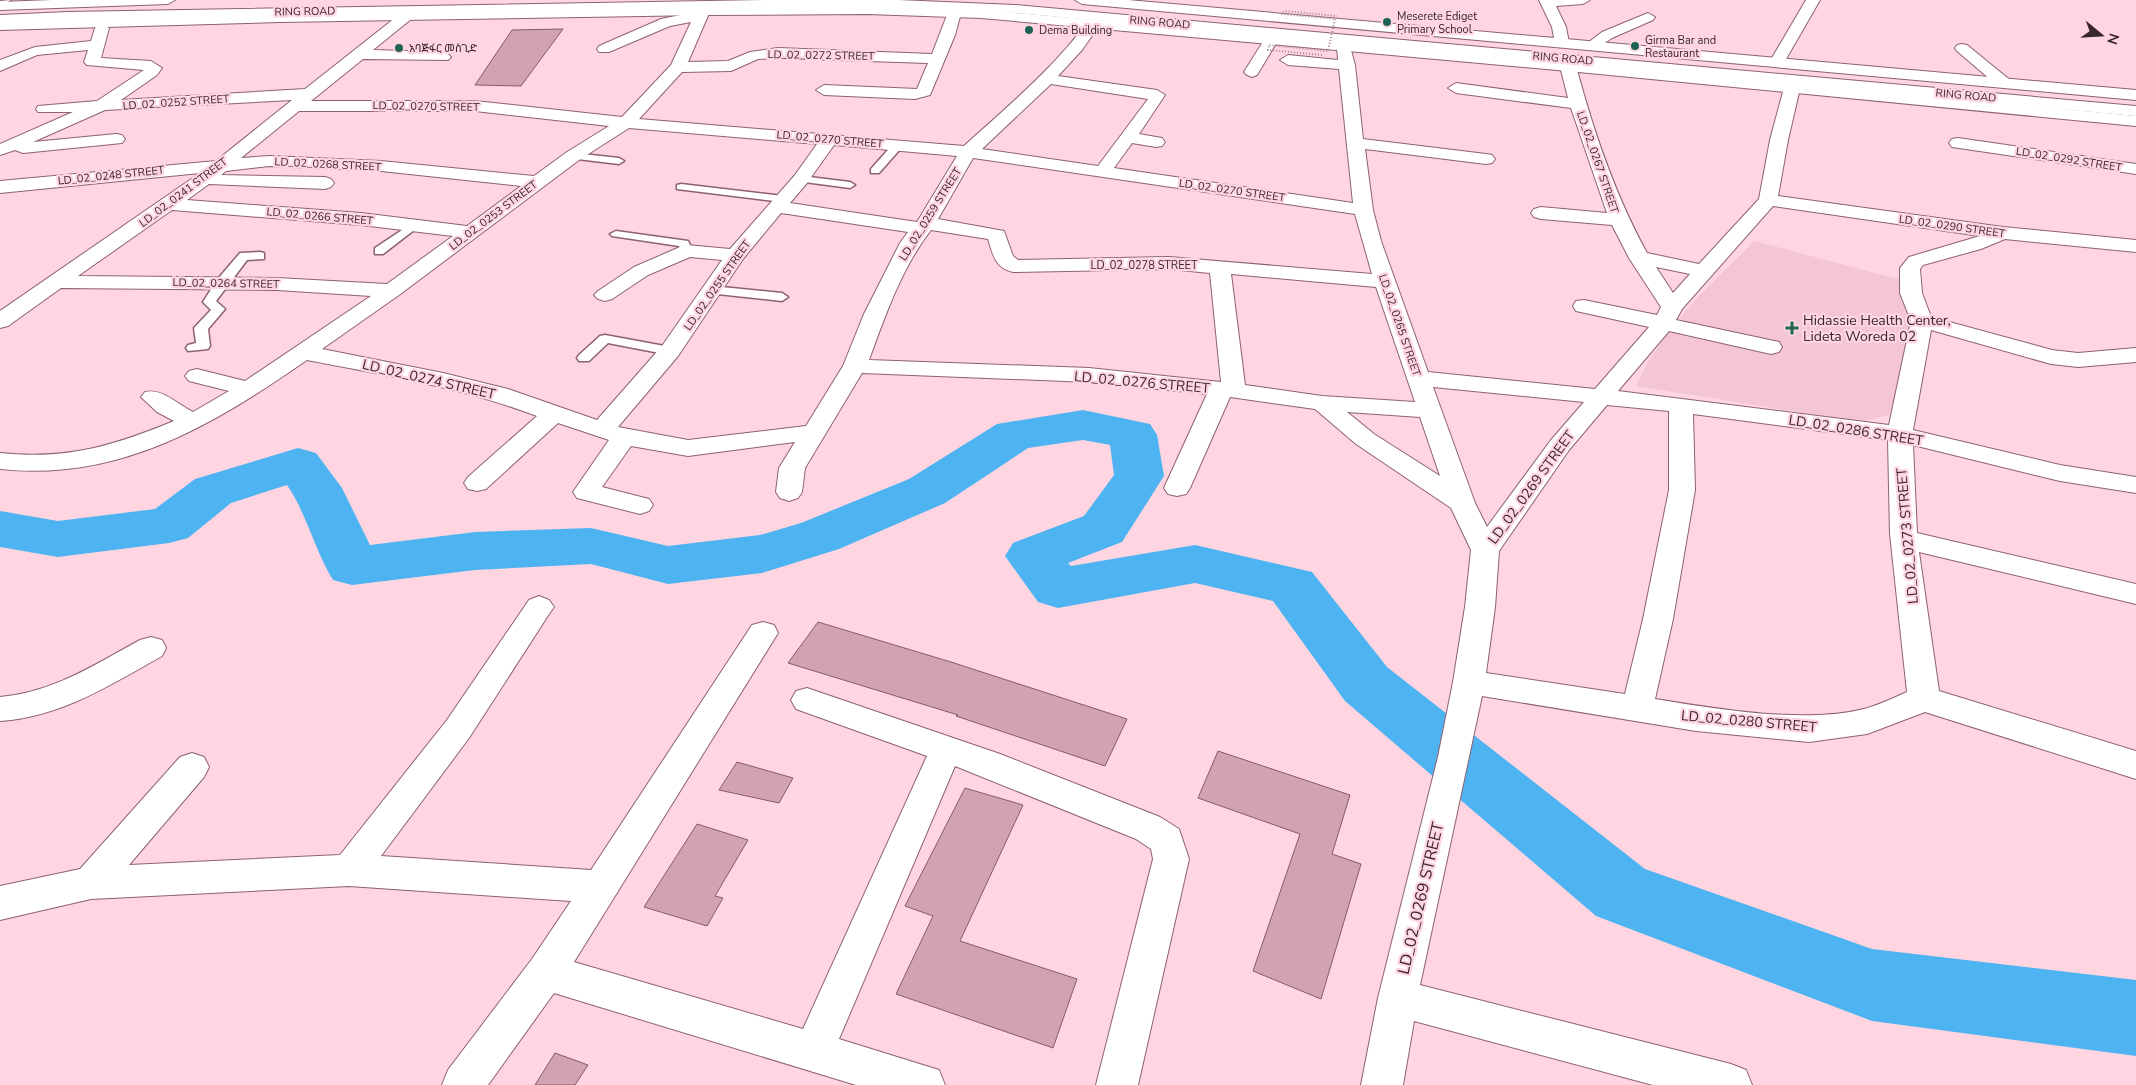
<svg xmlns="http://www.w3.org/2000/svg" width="2136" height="1085" font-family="'Nunito Sans','Noto Sans Ethiopic',sans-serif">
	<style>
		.built { fill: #f4c5d4 }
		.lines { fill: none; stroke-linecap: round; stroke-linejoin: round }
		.river { fill: #4eb4f1; fill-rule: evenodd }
		.building { fill: #d3a2b1; stroke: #865a68 }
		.lane-casing { stroke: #8e6170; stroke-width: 3 }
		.street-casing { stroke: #8e6170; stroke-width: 2 }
		.primary-casing { stroke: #8e6170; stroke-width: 2 }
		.highway-casing { stroke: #8e6170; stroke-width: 2 }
		.lane { fill: #fff; fill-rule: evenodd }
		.street { fill: #fff; fill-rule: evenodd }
		.primary { fill: #fff; fill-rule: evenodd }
		.highway { fill: #fff; fill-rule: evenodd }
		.path-bridge { stroke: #a98993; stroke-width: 2; stroke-dasharray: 1 2; stroke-linecap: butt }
		.poi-dot { fill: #1d6356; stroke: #fed5e1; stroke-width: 2 }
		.labels { text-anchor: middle; stroke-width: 4.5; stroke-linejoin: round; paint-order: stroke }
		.far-street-label { font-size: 11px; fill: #3a272d; stroke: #fed5e1 }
		.far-poi-label { font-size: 11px; fill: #3a272d; stroke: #fed5e1; text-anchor: start }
		.poi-label { font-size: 14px; fill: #3a272d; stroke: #fed5e1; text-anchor: start }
		.street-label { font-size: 14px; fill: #3a272d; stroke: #fed5e1 }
		.near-street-label { font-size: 16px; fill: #3a272d; stroke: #fed5e1 }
	</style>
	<rect width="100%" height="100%" fill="#fed5e1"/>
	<!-- built -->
	<polygon class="built" points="1754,241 1898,279 1911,293 1920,313 1889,415 1861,422 1636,386 1647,364 1668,332 1697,298"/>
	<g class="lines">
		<!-- river -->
		<path class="river" d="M1083 410 1150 424 1157 435 1164 476 1122 542 1068 563 1071 566 1195 545 1312 572 1387 667 1645 869 1872 949 2136 980V1056L1872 1021 1596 916 1345 701 1273 601 1195 583 1058 608 1038 602 1005 556 1013 543 1084 516 1114 475 1110 445 1083 440 1028 448 945 503 839 549 762 573 668 584 591 564 475 570 352 585 333 580C314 549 307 514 287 485L231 503 188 538 169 543 58 557 0 547V511L58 521 155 509 195 479 298 448 316 453 342 488 370 545 475 532 591 528 668 546 760 535 801 523 909 479 997 424Z"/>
	</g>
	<!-- building -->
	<g class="building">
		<polygon points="563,29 521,86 475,85 512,30"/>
		<polygon points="818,622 951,662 1127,719 1105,766 956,716 958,715 788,663"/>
		<polygon points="1218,751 1350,795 1332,854 1361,864 1321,999 1253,971 1300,834 1198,798"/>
		<polygon points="737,762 793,778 779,803 719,790"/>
		<polygon points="965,788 1023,805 960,941 1077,979 1053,1048 896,994 933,916 905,906"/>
		<polygon points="697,824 748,840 715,896 723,898 707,926 644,907"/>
		<polygon points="555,1053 588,1065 575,1085 535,1085"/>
	</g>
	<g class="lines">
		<!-- lane casing -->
		<g class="lane-casing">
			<g id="lane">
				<polygon points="11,0 0,6 0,1"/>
				<polygon points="898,142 902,143 902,147 879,173 871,173 871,169 894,143"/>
				<polygon points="573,153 619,158 624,161 619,164 569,158 568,156"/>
				<polygon points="801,176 850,182 855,185 850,188 797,181 796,179"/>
				<polygon points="681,184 783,196 789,199 783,202 677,189 677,185"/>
				<polygon points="414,222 418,223 418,227 383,254 375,254 375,248"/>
				<polygon points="616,231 688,241 693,251 687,255 683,254 679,246 612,236 610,234"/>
				<polygon points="260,252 264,253 264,259 247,260 216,301 225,309 208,329 210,346 208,349 188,351 186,348 188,345 196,343 194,328 211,310 203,302 217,280 240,253"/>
				<polygon points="712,286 782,293 788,297 782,301 708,293 706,290 708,287"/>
				<polygon points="605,335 670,347 677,351 670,355 608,343 589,361 579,361 577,358 579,355 600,336"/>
			</g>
		</g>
		<!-- street casing -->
		<g class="street-casing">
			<g id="street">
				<polygon points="1539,0 1590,0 1583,4 1556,6 1566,27 1569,43 1567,46 1562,47 1555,43 1552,27"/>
				<polygon points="1806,0 1820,0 1782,66 1772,66 1769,63"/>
				<path d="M703 7 710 11 688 62 728 61 750 52 778 48 932 54 949 10H959L961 13 955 35 930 95 915 99 824 95 816 90 824 85 917 89 928 63 778 58 758 59 731 71 682 72 639 119 964 146C1008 106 1054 68 1089 20L1094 19 1101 23 1082 50 1058 76 1157 90 1165 95 1139 134 1162 138 1165 142 1162 146 1156 147 1132 143 1114 168 1353 203 1339 69 1288 65 1280 60 1288 55 1338 60 1337 46 1344 42 1349 43 1355 65 1363 139 1486 154 1492 155 1495 159 1492 163 1486 164 1365 149 1373 210 1381 241 1428 372 1595 389 1649 327 1576 311 1573 306 1576 301 1584 300 1657 315 1661 307 1629 258 1612 225 1541 219 1534 217 1531 213 1534 209 1541 207 1607 213 1571 108 1456 93 1448 88 1456 83 1568 98 1560 66 1568 61 1576 66C1593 130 1615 195 1647 253L1699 264 1759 199 1770 140 1784 88 1792 83 1800 88 1788 140 1778 196 2003 227 2136 240V252L2005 239 1981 249 1923 265 1920 269 1922 293 1931 317 2052 350 2078 353 2136 348V362L2078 367 2051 364 1931 330 1913 430 2060 465 2136 477V493L2060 481 1913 445 1917 533 2136 584V604L1919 552 1939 691 2136 751V779L1925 712 1867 734 1809 742 1696 731 1482 696 1420 985 1731 1064 1746 1070 1752 1085H1653L1414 1021 1403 1085H1361L1378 998 1438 757 1453 682 1465 607 1471 550 1451 508 1356 444 1315 409 1230 397 1190 488 1186 494 1177 496 1168 494 1164 488 1207 394 1089 382 862 373 805 468 802 492 798 498 789 501 780 498 776 492 779 468 795 442 688 456 631 446 602 487 649 499 653 505 649 511 640 514 577 498 573 492 609 440 558 423 486 489 477 491 468 489 464 483 468 477 537 416C463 388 385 375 307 360 213 425 119 482 0 469V453C67 460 113 446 174 421L157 412 141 397 145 392C162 388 177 404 193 412L229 391 189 381 185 376 189 371 197 369 245 381 371 296 277 290 61 288 8 326 0 328V311L200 173 0 193V181L216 161 292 100 105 110 33 142 116 134 122 135 125 139 122 143 23 153 15 150 0 155V144L73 112H38L36 109 38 106 97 101 144 70 87 65 84 62 88 50 37 55 0 71V60L35 47 91 41 95 28 102 24 109 28 101 58 151 61 162 68 157 75 121 100 305 89 400 14 405 13 412 17 410 20 373 50 443 52 448 54 451 57 448 60 363 59 311 101H475L622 117 671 65 691 22 670 26 609 52H599L597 49 599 46 661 19 695 12 698 8ZM1051 84 1148 99 1098 166 982 149ZM299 111H475L609 126 567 152 534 176 381 161 269 156 241 158ZM629 128 817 144 795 175 730 249 687 245 680 247 634 267 598 291 594 295 598 299 605 301 612 299 648 275 690 257 722 260 662 346 597 420 508 389 443 373 322 349 399 295 579 160ZM834 145 957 156 917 222 790 203 807 183ZM973 158 1355 214 1372 274 1169 257 1018 260 1013 256 1004 231 938 219ZM269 166 381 171 521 186 467 226 361 213 187 200 209 184 325 189 331 187 334 183 331 179 325 177 221 175 226 171ZM1773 206 1980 236 1909 257 1900 268V293L1911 321 1889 425 1618 391 1669 331 1771 354 1779 352 1782 347 1779 342 1676 320 1682 309ZM172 210 361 225 453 236 387 284 277 278 78 276ZM781 213 908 232 900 243 864 314 843 366 806 426 688 440 618 427 678 356 743 259ZM931 230 988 239C993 255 995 268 1013 272L1169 269 1210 273 1221 382 1089 368 869 360C885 316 902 267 931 230ZM1656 267 1690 274 1673 293ZM1231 274 1376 287 1415 402 1322 396 1245 385ZM1433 387 1584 402 1551 440 1487 527 1475 503ZM1607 405 1669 411V490L1643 619 1625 694 1486 673 1495 607 1499 551 1569 450ZM1347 412 1420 417 1440 476 1374 434ZM1693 414 1888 440 1890 534 1907 692C1893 698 1879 705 1864 709 1804 724 1717 709 1655 699L1673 619 1695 490Z"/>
				<polygon points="1648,13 1655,17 1653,20 1612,38 1597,48 1587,48 1585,45 1602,32"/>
				<polygon points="1271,36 1278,40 1257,75 1252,77 1247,75 1244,72 1266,37"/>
				<polygon points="1962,44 1967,45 2010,80 2012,83 2010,86 1998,86 1957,51 1955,48 1957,45"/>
				<polygon points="1958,138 2136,164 2136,174 1952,147 1949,143 1952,139"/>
				<polygon points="539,596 549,600 554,607 549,614 469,738 381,856 591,870 752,625 763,622 774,625 778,633 574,962 803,1029 927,756 796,709 791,700 796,691 807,688 1000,754 1160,817 1179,829 1189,859 1138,1085 1096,1085 1153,859 1151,849 1136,839 955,766 839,1039 939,1070 945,1085 856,1085 554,993 488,1085 442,1085 448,1070 532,959 571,901 349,886 91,899 0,920 0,886 80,869 180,757 192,753 204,757 209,767 204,777 129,865 340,855 447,720 529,600"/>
				<path d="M151 637 162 640 166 648 162 656C110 685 61 717 0 721V697C54 692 94 665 140 640Z"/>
			</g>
		</g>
		<!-- primary casing -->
		<g class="primary-casing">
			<g id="primary">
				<polygon points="52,0 175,0 168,4 0,10 0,2"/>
				<polygon points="1075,0 1128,0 2136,90 2136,100 1082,4"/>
				<polygon points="868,6 981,10 1568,61 2136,116 2136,126 1568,71 981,18 868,14 703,15 280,22 0,30 0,22 280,14"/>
			</g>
		</g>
		<!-- highway casing -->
		<g class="highway-casing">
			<path id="highway" d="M767 0H898L1015 5 2136 106V116L1015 13C858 6 702 10 546 12 364 15 182 17 0 23V15L68 12Z"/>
		</g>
		<!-- lane -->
		<use href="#lane" class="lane"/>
		<!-- street -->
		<use href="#street" class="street"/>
		<!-- primary -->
		<use href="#primary" class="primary"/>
		<!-- highway -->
		<use href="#highway" class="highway"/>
		<!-- path-bridge -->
		<polyline class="path-bridge" points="1322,55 1268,50 1269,45 1328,51 1335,19 1282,14 1284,11 1337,16"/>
	</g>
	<!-- markers -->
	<g class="poi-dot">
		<circle cx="1387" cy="22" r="5"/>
		<circle cx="1029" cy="30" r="5"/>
		<circle cx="1635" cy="46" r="5"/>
		<circle cx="399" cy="48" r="5"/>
		<path d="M1789.5 320.5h5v5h5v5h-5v5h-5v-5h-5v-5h5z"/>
	</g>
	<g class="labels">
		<!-- far-street labels -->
		<g class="far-street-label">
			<text transform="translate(305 11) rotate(-1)" y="4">RING ROAD</text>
			<text transform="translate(1160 22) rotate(5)" y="4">RING ROAD</text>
			<text transform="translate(821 55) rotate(1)" y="4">LD_02_0272 STREET</text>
			<text transform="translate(1563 58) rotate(5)" y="4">RING ROAD</text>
			<text transform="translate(1966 95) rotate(5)" y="4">RING ROAD</text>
			<text transform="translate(176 102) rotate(-4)" y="4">LD_02_0252 STREET</text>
			<text transform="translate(426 106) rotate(1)" y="4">LD_02_0270 STREET</text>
			<text transform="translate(830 139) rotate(5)" y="4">LD_02_0270 STREET</text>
			<text transform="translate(2069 159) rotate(9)" y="4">LD_02_0292 STREET</text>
			<text transform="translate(1598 162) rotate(71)" y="4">LD_02_0267 STREET</text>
			<text transform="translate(328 164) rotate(3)" y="4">LD_02_0268 STREET</text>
			<text transform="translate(111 175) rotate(-6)" y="4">LD_02_0248 STREET</text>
			<text transform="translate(1232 190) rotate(8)" y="4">LD_02_0270 STREET</text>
			<text transform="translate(183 192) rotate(-37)" y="4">LD_02_0241 STREET</text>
			<text transform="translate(930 214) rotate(-58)" y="4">LD_02_0259 STREET</text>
			<text transform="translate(493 215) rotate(-37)" y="4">LD_02_0253 STREET</text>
			<text transform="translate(320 216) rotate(5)" y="4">LD_02_0266 STREET</text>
			<text transform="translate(1952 226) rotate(8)" y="4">LD_02_0290 STREET</text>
			<text x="1144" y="269">LD_02_0278 STREET</text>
			<text transform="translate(226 283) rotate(1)" y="4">LD_02_0264 STREET</text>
			<text transform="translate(717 285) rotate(-55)" y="4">LD_02_0255 STREET</text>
			<text transform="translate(1400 325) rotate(71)" y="4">LD_02_0265 STREET</text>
		</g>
		<!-- far-poi labels -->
		<g class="far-poi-label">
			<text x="1397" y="20">Meserete Ediget<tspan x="1397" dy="13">Primary School</tspan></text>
			<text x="1039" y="34">Dema Building</text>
			<text x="1645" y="44">Girma Bar and<tspan x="1645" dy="13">Restaurant</tspan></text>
			<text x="409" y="52">አባጅፋር መስጊድ</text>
		</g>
		<!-- poi labels -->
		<g class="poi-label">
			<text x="1803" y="325">Hidassie Health Center,<tspan x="1803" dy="16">Lideta Woreda 02</tspan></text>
		</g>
		<!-- street labels -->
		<g class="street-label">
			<text transform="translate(429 379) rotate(13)" y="5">LD_02_0274 STREET</text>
			<text transform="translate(1142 382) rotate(5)" y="5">LD_02_0276 STREET</text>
			<text transform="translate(1856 430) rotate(9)" y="5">LD_02_0286 STREET</text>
			<text transform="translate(1531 487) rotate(-54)" y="5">LD_02_0269 STREET</text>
			<text transform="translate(1907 536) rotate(-95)" y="5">LD_02_0273 STREET</text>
			<text transform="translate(1749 721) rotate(5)" y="5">LD_02_0280 STREET</text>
		</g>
		<!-- near-street labels -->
		<g class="near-street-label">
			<text transform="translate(1420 898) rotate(-77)" y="6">LD_02_0269 STREET</text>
		</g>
	</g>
	<!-- north arrow -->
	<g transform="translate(2101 35) rotate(108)" stroke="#fed5e1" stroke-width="4" paint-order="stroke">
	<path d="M0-4L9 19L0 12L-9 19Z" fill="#3a272d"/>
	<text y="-8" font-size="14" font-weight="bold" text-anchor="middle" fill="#3a272d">N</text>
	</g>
</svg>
